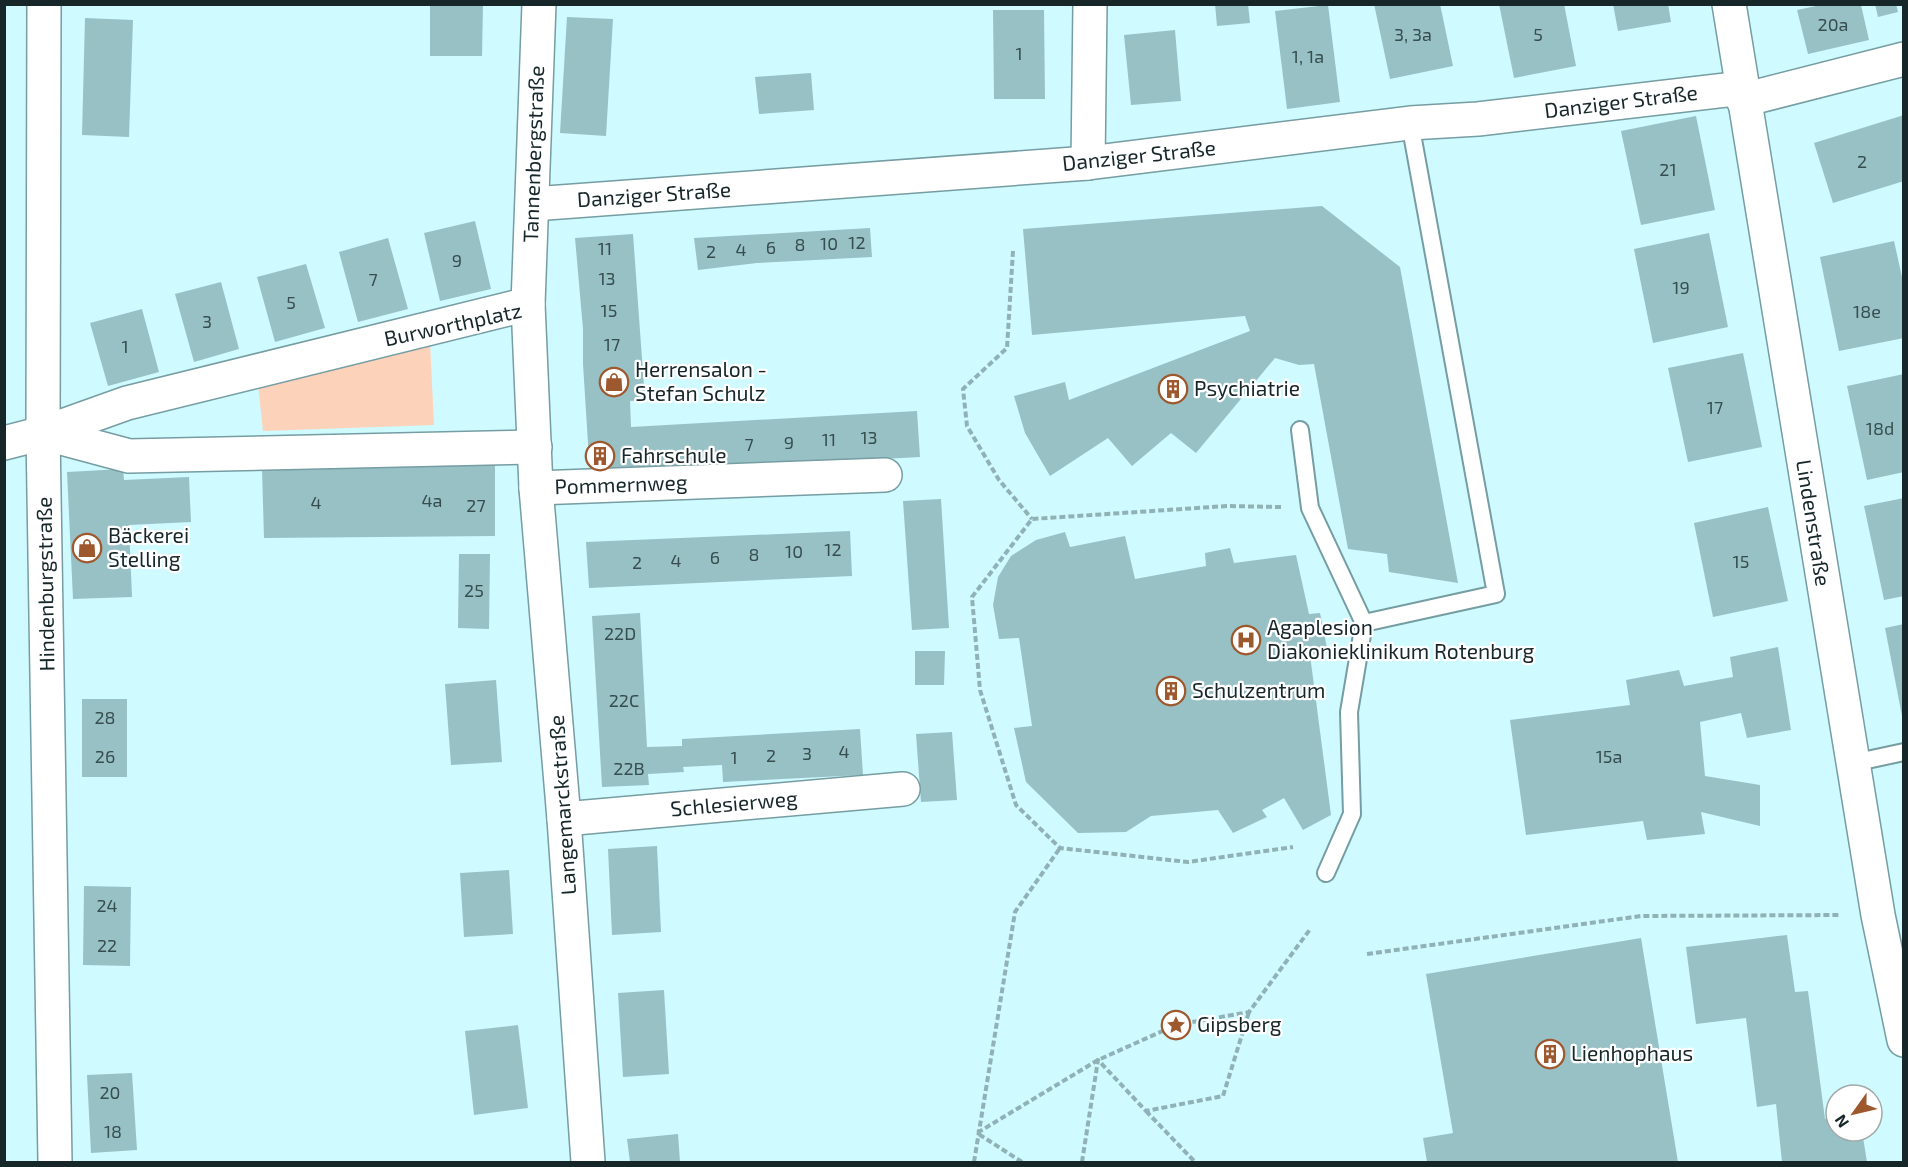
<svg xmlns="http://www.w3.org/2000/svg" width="1908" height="1167" font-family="'Exo 2',sans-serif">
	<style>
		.green { fill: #fdd2ba }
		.building { fill: #98c1c6 }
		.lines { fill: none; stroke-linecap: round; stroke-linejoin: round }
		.service-casing { stroke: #759da2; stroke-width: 20 }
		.minor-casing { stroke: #759da2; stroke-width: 36 }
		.path { stroke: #90b2b6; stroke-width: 4; stroke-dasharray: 6 3; stroke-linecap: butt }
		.service { stroke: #fff; stroke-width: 16 }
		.minor { stroke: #fff; stroke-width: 33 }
		.labels { text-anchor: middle; stroke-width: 4.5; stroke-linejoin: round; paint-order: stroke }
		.number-label { font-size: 18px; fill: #374e50 }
		.street-label { font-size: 21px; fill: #172729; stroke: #fff }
		.poi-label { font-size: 21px; fill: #172729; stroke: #fff; text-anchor: start }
	</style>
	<rect width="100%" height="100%" fill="#cffaff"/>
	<!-- green -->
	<polygon class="green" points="430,342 434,425 263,431 258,384"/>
	<!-- building -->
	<g class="building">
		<polygon points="430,4 483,4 482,56 430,56"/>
		<polygon points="1215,4 1248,4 1250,23 1217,26"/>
		<polygon points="1374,4 1440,4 1453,66 1390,79"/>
		<polygon points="1499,4 1564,4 1576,66 1514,78"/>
		<polygon points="1613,4 1668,4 1671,22 1618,31"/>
		<polygon points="1875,4 1896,4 1898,12 1878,17"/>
		<polygon points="1328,5 1340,102 1287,109 1275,11"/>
		<polygon points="1821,5 1861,5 1869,40 1808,54 1797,10"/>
		<polygon points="993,10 1044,10 1045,99 994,99"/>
		<polygon points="567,17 613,19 606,136 560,133"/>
		<polygon points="85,18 133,20 129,137 82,135"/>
		<polygon points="1175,30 1181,101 1131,105 1124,35"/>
		<polygon points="811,73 814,110 759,114 755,77"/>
		<polygon points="1904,115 1904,181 1833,203 1814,143"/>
		<polygon points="1696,116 1715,210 1641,225 1621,131"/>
		<polygon points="1322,206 1400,267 1458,583 1389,572 1387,554 1348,549 1314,364 1299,365 1275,358 1196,453 1171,433 1132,466 1108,438 1050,476 1025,433 1014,396 1065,382 1069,400 1250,331 1245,316 1032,335 1023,229"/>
		<polygon points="475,221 491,289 440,301 424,233"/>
		<polygon points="870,228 872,257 757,263 698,270 694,238"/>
		<polygon points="1709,233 1728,327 1653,343 1634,249"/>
		<polygon points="633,234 645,400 630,401 631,427 917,411 920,457 590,475 583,364 583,329 575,238"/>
		<polygon points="388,238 408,309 358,322 339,252"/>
		<polygon points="1894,241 1904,286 1904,338 1839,351 1820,257"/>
		<polygon points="306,264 325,328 275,342 257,277"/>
		<polygon points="221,282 239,349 194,362 175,294"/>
		<polygon points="142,309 159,372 108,386 90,323"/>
		<polygon points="1743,353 1762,447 1688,462 1668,368"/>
		<polygon points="1904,374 1904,472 1867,480 1847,386"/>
		<polygon points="495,465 495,536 264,538 262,469 368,466"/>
		<polygon points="123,469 124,480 189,477 191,522 129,525 132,597 73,599 67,472"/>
		<polygon points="1904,498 1904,596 1884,600 1864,506"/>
		<polygon points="941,499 949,628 912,630 903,501"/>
		<polygon points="1768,507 1788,601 1713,617 1694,523"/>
		<polygon points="850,531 852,576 589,588 586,542"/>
		<polygon points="1065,532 1070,547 1125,536 1135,579 1206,566 1205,553 1230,548 1234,563 1296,555 1309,614 1320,613 1328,653 1310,655 1331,815 1303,830 1284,798 1262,810 1267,817 1233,833 1218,810 1151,816 1126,832 1078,833 1026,782 1014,728 1032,726 1019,638 999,639 993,605 998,577 1011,556 1036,540"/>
		<polygon points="459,554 490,554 489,629 458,628"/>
		<polygon points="640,613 647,747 682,746 682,739 860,729 863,775 723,782 722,765 683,767 684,772 648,774 649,785 602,787 592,616"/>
		<polygon points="1904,624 1904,716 1902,716 1885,628"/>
		<polygon points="1778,647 1791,730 1747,738 1741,713 1700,722 1705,776 1760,785 1760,826 1701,812 1705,834 1647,840 1643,821 1526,835 1510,720 1630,705 1626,680 1679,670 1684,686 1733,677 1730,657"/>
		<polygon points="915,651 945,651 944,685 915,685"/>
		<polygon points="496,680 502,762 451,765 445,684"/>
		<rect x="82" y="699" width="45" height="78"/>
		<polygon points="952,732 957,800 921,802 916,734"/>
		<polygon points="657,846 661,932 612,935 608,849"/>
		<polygon points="509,870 513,934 464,937 460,873"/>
		<polygon points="84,886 131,887 130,966 83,965"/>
		<polygon points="1787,935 1795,992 1808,991 1825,1119 1836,1119 1836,1131 1862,1131 1867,1162 1782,1162 1776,1104 1757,1107 1746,1018 1696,1024 1686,947"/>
		<polygon points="1641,938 1678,1162 1427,1162 1423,1138 1453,1133 1426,974"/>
		<polygon points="664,990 669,1074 623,1077 618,993"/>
		<polygon points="518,1025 528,1108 474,1115 465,1031"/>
		<polygon points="132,1073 137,1150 91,1153 87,1075"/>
		<polygon points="678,1134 680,1162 630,1162 627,1139"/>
	</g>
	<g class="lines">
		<!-- service casing -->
		<g class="service-casing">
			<g id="service">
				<polyline points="1300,430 1310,508 1364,623 1349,712 1352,814 1326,873"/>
				<polyline points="1364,623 1496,594 1410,123"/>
				<polyline points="1853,763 1904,752"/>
			</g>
		</g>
		<!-- minor casing -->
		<g class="minor-casing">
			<g id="minor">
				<polyline points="44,4 43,433 55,1162"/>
				<polyline points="539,4 528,304 536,488 564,819 588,1162"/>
				<polyline points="1729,4 1878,915 1904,1040"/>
				<polyline points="1743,100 1904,59"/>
				<polyline points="1088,163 1090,4"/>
				<polyline points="533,204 1088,163 1410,123 1478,119 1743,88"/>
				<polyline points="43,433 129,456 535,447"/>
				<polyline points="4,443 43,433 127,403 528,304"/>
				<polyline points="536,488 885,475"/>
				<polyline points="564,819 903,789"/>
			</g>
		</g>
		<!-- path -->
		<g class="path">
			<polyline points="1013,251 1007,348 963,389 967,426 999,480 1032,519"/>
			<polyline points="1281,507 1227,506 1032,519 972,597 980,690 1016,805 1060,848 1188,862 1293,847"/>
			<polyline points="1367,954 1641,916 1841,915"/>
			<polyline points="1146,1111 1195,1162"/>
			<polyline points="974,1162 1015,912 1060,848"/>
			<polyline points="1022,1162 977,1133 1098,1060 1176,1025 1249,1012 1311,928"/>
			<polyline points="1082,1162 1098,1060 1146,1111 1223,1096 1249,1012"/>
		</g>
		<!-- service -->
		<use href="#service" class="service"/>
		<!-- minor -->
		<use href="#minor" class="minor"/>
	</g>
	<!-- icons -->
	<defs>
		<g id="shop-ring" transform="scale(1.5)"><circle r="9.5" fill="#fff" stroke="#9e582d" stroke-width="1.5"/><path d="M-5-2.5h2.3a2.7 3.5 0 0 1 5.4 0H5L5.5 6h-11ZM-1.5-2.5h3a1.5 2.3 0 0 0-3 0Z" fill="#9e582d"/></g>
		<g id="building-ring" transform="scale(1.5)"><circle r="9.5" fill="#fff" stroke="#9e582d" stroke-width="1.5"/><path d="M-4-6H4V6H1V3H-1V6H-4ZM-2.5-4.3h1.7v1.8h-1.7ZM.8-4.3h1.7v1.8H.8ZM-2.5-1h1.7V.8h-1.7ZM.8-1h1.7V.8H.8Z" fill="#9e582d"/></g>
		<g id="hospital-ring" transform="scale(1.5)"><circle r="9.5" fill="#fff" stroke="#9e582d" stroke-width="1.5"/><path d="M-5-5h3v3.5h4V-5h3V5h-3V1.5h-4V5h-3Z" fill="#9e582d"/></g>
		<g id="sight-ring" transform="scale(1.5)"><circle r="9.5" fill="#fff" stroke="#9e582d" stroke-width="1.5"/><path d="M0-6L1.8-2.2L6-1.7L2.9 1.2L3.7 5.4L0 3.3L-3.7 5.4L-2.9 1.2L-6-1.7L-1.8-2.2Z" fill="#9e582d"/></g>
	</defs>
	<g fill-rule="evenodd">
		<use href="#shop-ring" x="614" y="382"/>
		<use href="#building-ring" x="1173" y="389"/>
		<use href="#building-ring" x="600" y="456"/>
		<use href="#shop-ring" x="87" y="548"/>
		<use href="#hospital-ring" x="1246" y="640"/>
		<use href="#building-ring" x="1171" y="691"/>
		<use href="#sight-ring" x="1176" y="1025"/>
		<use href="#building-ring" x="1550" y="1054"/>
	</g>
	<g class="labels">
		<!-- number labels -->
		<g class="number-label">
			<text x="1833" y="31">20a</text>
			<text x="1413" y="41">3, 3a</text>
			<text x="1538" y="41">5</text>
			<text x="1019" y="60">1</text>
			<text x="1308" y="63">1, 1a</text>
			<text x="1862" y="168">2</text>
			<text x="1668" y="176">21</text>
			<text x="857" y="249">12</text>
			<text x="829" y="250">10</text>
			<text x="800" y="251">8</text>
			<text x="771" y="254">6</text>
			<text x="605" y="255">11</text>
			<text x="741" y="256">4</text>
			<text x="711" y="258">2</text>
			<text x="457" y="267">9</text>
			<text x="607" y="285">13</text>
			<text x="373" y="286">7</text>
			<text x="1681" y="294">19</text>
			<text x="291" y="309">5</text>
			<text x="609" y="317">15</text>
			<text x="1867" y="318">18e</text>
			<text x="207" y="328">3</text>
			<text x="612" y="351">17</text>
			<text x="125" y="353">1</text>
			<text x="1715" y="414">17</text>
			<text x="1880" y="435">18d</text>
			<text x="869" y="444">13</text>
			<text x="829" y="446">11</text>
			<text x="789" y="449">9</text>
			<text x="749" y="451">7</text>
			<text x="432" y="507">4a</text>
			<text x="316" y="509">4</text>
			<text x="476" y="512">27</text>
			<text x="833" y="556">12</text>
			<text x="794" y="558">10</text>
			<text x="754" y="561">8</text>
			<text x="715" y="564">6</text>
			<text x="676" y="567">4</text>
			<text x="1741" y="568">15</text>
			<text x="637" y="569">2</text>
			<text x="474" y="597">25</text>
			<text x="620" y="640">22D</text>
			<text x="624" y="707">22C</text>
			<text x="105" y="724">28</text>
			<text x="844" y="758">4</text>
			<text x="807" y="760">3</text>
			<text x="771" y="762">2</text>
			<text x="105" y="763">26</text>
			<text x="1609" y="763">15a</text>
			<text x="734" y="764">1</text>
			<text x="629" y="775">22B</text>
			<text x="107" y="912">24</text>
			<text x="107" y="952">22</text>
			<text x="110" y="1099">20</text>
			<text x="113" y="1138">18</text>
		</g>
		<!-- street labels -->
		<g class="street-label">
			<text transform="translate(1621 102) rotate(-7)" y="7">Danziger Straße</text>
			<text transform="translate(534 154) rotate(-88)" y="7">Tannenbergstraße</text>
			<text transform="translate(1139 156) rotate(-6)" y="7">Danziger Straße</text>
			<text transform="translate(654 195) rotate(-4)" y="7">Danziger Straße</text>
			<text transform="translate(453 325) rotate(-12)" y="7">Burworthplatz</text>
			<text transform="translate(621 485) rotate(-2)" y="7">Pommernweg</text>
			<text transform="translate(1813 523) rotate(81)" y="7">Lindenstraße</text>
			<text transform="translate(46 584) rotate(-91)" y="7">Hindenburgstraße</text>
			<text transform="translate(734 804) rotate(-5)" y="7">Schlesierweg</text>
			<text transform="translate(563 805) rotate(-94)" y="7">Langemarckstraße</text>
		</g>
		<!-- poi labels -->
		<g class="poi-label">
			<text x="635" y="377">Herrensalon -<tspan x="635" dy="24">Stefan Schulz</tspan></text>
			<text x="1194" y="396">Psychiatrie</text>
			<text x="621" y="463">Fahrschule</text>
			<text x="108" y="543">Bäckerei<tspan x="108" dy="24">Stelling</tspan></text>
			<text x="1267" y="635">Agaplesion<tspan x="1267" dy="24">Diakonieklinikum Rotenburg</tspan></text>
			<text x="1192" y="698">Schulzentrum</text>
			<text x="1197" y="1032">Gipsberg</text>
			<text x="1571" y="1061">Lienhophaus</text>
		</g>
	</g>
	<!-- border -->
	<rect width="1908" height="1167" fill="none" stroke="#172729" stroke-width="12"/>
	<!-- north arrow -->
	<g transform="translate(1854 1113) rotate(236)"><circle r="28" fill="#ffffff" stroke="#a2a9a9" stroke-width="1.5"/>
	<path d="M0-4.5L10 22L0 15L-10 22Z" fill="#9e582d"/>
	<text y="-9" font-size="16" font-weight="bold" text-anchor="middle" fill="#172729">N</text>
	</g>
</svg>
